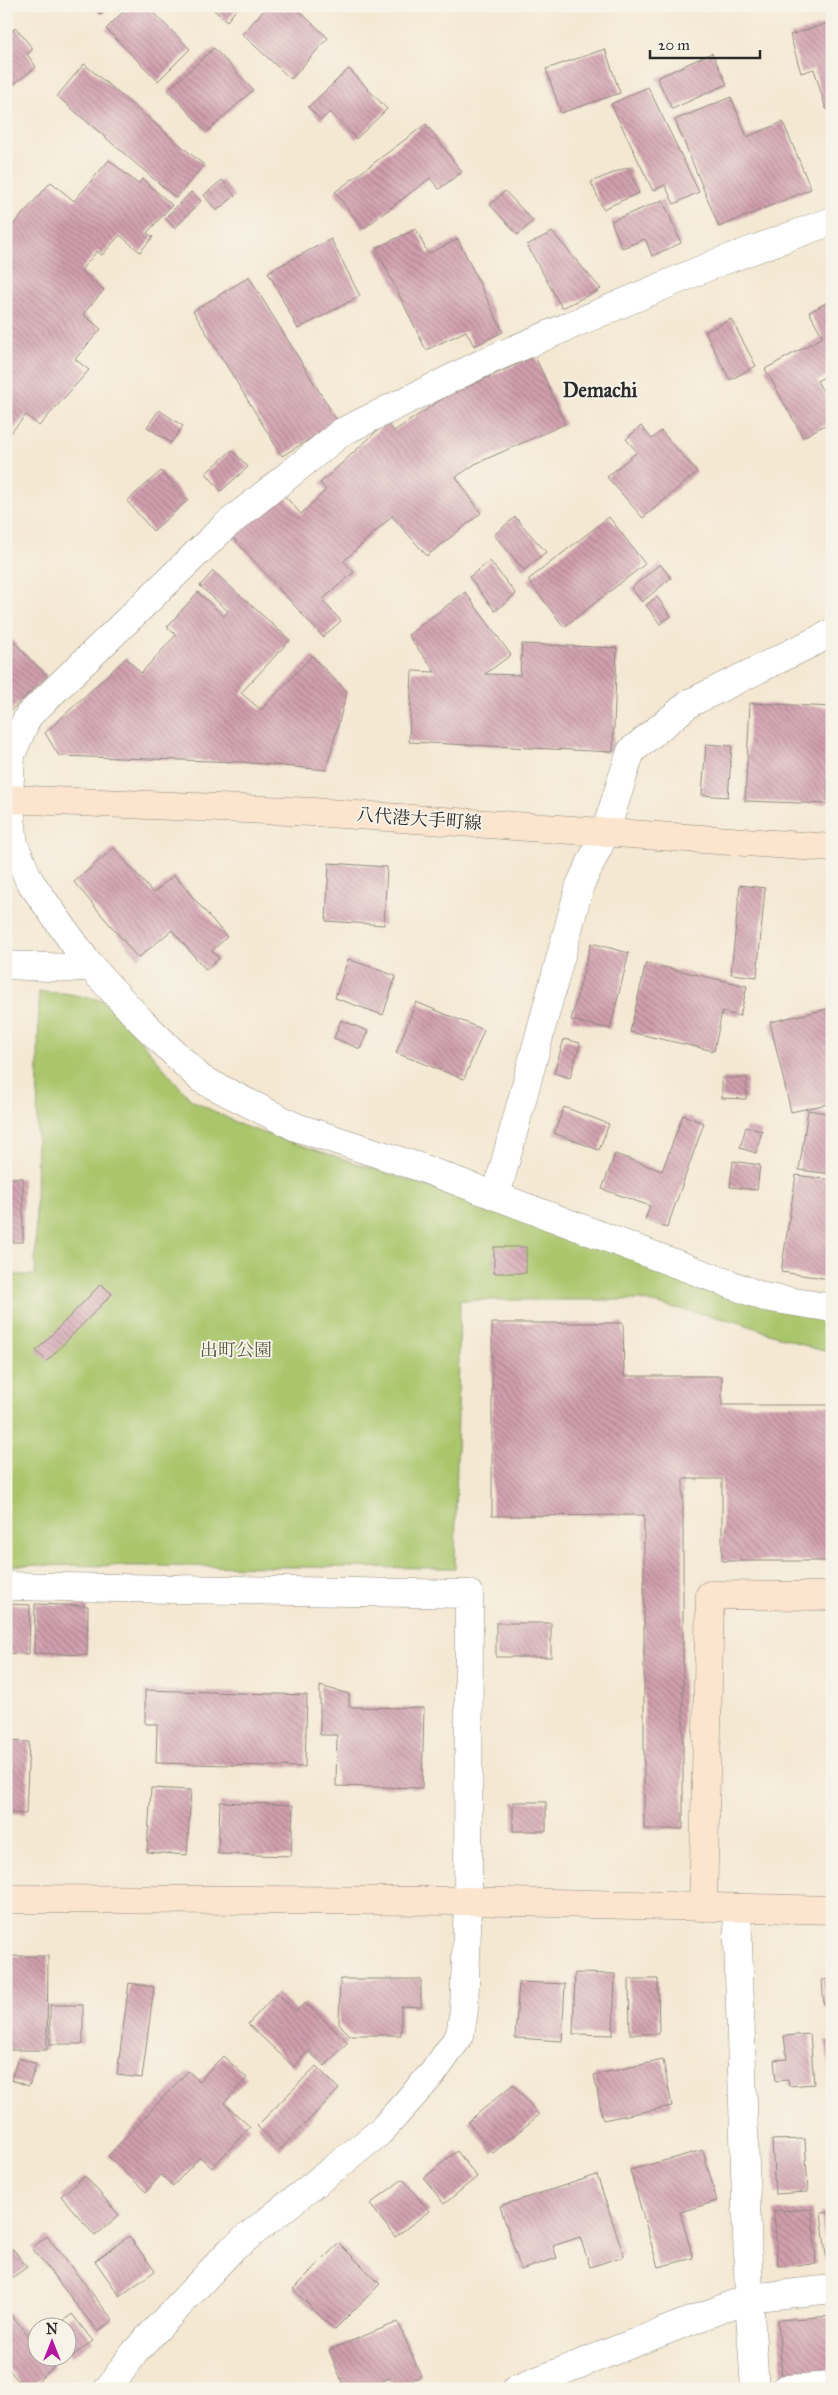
<svg xmlns="http://www.w3.org/2000/svg" width="838" height="2395" font-family="'IM FELL Great Primer','Noto Serif JP',serif">
	<style>
		.park { fill: #aac66c; stroke: #6a784c }
		.building { fill: url(#building-back-hatch) }
		.lines { fill: none; stroke-linecap: round; stroke-linejoin: round }
		.street-casing { stroke: #908a7f; stroke-width: 29 }
		.secondary-casing { stroke: #908a7f; stroke-width: 29 }
		.street { stroke: #fff; stroke-width: 28 }
		.secondary { stroke: #fbe5cf; stroke-width: 28 }
		.labels { text-anchor: middle; stroke-width: 4; stroke-linejoin: round; paint-order: stroke }
		.street-label { font-size: 18px; fill: #2b2b2b; stroke: #f7f3e8 }
		.park-label { font-size: 18px; fill: #515a3e; stroke: #f7f3e8 }
		.quarter-label { font-size: 20px; font-weight: bold; fill: #2b2b2b; stroke: #f7f3e8 }
	</style>
	<defs>
		<pattern id="building-back-hatch" width="6" height="6" patternUnits="userSpaceOnUse" patternTransform="scale(1.25)"><rect width="6" height="6" fill="#d19fae"/><path d="M-1 5l2 2M0 0l6 6M5-1l2 2" fill="none" stroke="#aa828e"/></pattern>
	</defs>
	<rect width="100%" height="100%" fill="#f7f3e8"/>
	<filter id="ink" filterUnits="userSpaceOnUse"><feTurbulence type="fractalNoise" baseFrequency=".02" numOctaves="2"/><feDisplacementMap in="SourceGraphic" scale="10" xChannelSelector="R" yChannelSelector="G"/><feConvolveMatrix kernelMatrix="1 2 1 2 8 2 1 2 1" color-interpolation-filters="sRGB"/></filter>
	<filter id="wash" filterUnits="userSpaceOnUse"><feTurbulence type="fractalNoise" baseFrequency=".0096" numOctaves="4" result="noise"/><feDisplacementMap in="SourceGraphic" scale="20" xChannelSelector="R" yChannelSelector="G"/><feGaussianBlur stdDeviation="1.12" result="paint"/><feColorMatrix in="noise" values="0 0 0 0 0 0 0 0 0 0 0 0 0 0 0 0 0 1.4 0 .05"/><feComposite in="paint" operator="in"/></filter>
	<g filter="url(#wash)">
		<rect width="100%" height="100%" fill="#f4e8d3"/>
		<!-- park -->
		<polygon class="park" points="39,992 64,993 102,1000 129,1027 190,1099 243,1126 832,1319 832,1353 809,1347 738,1322 639,1300 460,1300 455,1568 6,1565 6,1275 35,1275"/>
		<g id="blocks">
			<!-- building -->
			<g class="building">
				<polygon points="92,6 110,6 101,15"/>
				<polygon points="129,6 146,6 190,49 158,81 106,29"/>
				<polygon points="209,6 239,6 227,21"/>
				<polygon points="268,6 294,6 328,38 291,79 242,34"/>
				<polygon points="832,22 832,108 826,109 814,69 801,73 790,35"/>
				<polygon points="16,28 33,49 27,54 36,67 6,90 6,36"/>
				<polygon points="214,48 253,90 207,132 168,90"/>
				<polygon points="605,49 620,93 561,113 546,69"/>
				<polygon points="712,53 727,84 672,109 657,78"/>
				<polygon points="84,64 204,165 176,198 57,96"/>
				<polygon points="349,69 387,109 356,139 330,112 321,120 308,107"/>
				<polygon points="648,87 699,192 674,204 665,185 653,191 611,104"/>
				<polygon points="731,97 747,137 783,122 811,189 719,227 675,120"/>
				<polygon points="426,124 462,172 439,189 430,178 363,229 335,192"/>
				<polygon points="109,160 138,184 142,179 172,205 147,233 153,237 140,252 120,235 102,255 97,251 81,270 104,290 83,314 101,329 75,359 89,370 39,426 26,415 6,438 6,233 51,182 74,201"/>
				<polygon points="628,167 639,193 603,209 591,182"/>
				<polygon points="222,180 235,196 216,211 204,195"/>
				<polygon points="505,191 533,221 518,235 490,205"/>
				<polygon points="191,192 201,201 175,228 165,218"/>
				<polygon points="663,200 681,243 652,256 645,239 622,248 611,221"/>
				<polygon points="416,229 428,254 458,239 503,332 474,346 466,331 426,350 376,248"/>
				<polygon points="552,232 601,289 562,308 527,245"/>
				<polygon points="331,239 360,296 298,329 268,272"/>
				<polygon points="249,277 338,422 282,456 193,311"/>
				<polygon points="832,300 832,373 817,381 832,407 832,421 803,437 765,369 823,337 809,312"/>
				<polygon points="731,319 756,366 730,380 705,332"/>
				<polygon points="535,356 565,424 475,464 456,477 481,513 427,556 392,516 344,561 354,572 322,600 341,621 323,637 233,538 282,493 301,514 326,490 320,483 387,422 394,431 445,397"/>
				<polygon points="159,410 183,426 171,443 147,427"/>
				<polygon points="641,426 652,439 661,431 697,472 643,518 607,477 637,452 626,439"/>
				<polygon points="232,450 248,467 221,491 206,473"/>
				<polygon points="161,471 187,501 153,531 127,501"/>
				<polygon points="515,517 546,552 524,570 494,535"/>
				<polygon points="609,517 645,564 564,627 528,580"/>
				<polygon points="490,561 516,594 495,611 469,577"/>
				<polygon points="660,564 671,578 642,602 631,588"/>
				<polygon points="213,571 290,640 241,693 261,710 312,656 347,692 326,770 241,762 59,756 45,733 126,658 141,673 176,635 167,627 198,592 224,616 228,611 200,586"/>
				<polygon points="465,592 511,655 485,674 520,675 522,644 617,648 613,752 409,742 412,671 435,672 408,635"/>
				<polygon points="657,597 671,616 660,624 646,605"/>
				<polygon points="6,634 47,676 6,715"/>
				<polygon points="750,703 832,707 827,804 745,801"/>
				<polygon points="706,744 732,746 728,797 702,795"/>
				<polygon points="114,848 153,893 174,875 227,937 212,951 219,959 206,970 172,930 138,958 74,882"/>
				<polygon points="329,863 387,867 384,925 326,921"/>
				<polygon points="740,885 765,888 757,977 731,974"/>
				<polygon points="591,943 629,953 610,1029 571,1020"/>
				<polygon points="348,959 396,976 383,1015 335,998"/>
				<polygon points="646,963 747,986 740,1016 722,1012 714,1051 630,1032"/>
				<polygon points="416,1002 484,1030 464,1079 396,1053"/>
				<polygon points="832,1008 832,1103 791,1112 770,1022"/>
				<polygon points="341,1020 368,1031 360,1049 334,1038"/>
				<polygon points="564,1039 580,1043 570,1078 554,1073"/>
				<polygon points="722,1078 747,1078 746,1099 722,1098"/>
				<polygon points="564,1107 609,1124 599,1150 554,1133"/>
				<polygon points="808,1110 832,1114 832,1174 799,1170"/>
				<polygon points="683,1115 704,1123 667,1228 645,1220 650,1206 602,1189 615,1154 662,1171"/>
				<polygon points="746,1127 762,1131 756,1153 740,1148"/>
				<polygon points="733,1161 760,1165 757,1190 730,1187"/>
				<polygon points="796,1175 832,1180 830,1279 781,1272"/>
				<rect x="6" y="1178" width="17" height="64"/>
				<rect x="494" y="1247" width="32" height="26"/>
				<polygon points="101,1284 112,1294 47,1361 36,1351"/>
				<polygon points="492,1323 623,1323 624,1376 722,1376 722,1405 832,1405 832,1561 722,1561 722,1479 683,1479 683,1829 644,1829 644,1515 492,1516"/>
				<polygon points="6,1604 30,1605 29,1654 6,1653"/>
				<polygon points="35,1604 88,1606 87,1655 34,1653"/>
				<rect x="496" y="1623" width="55" height="34"/>
				<rect x="6" y="1663" width="4" height="72"/>
				<polygon points="320,1686 349,1694 349,1707 424,1708 422,1788 336,1786 337,1735 320,1735"/>
				<polygon points="145,1690 307,1695 305,1767 156,1763 157,1724 145,1724"/>
				<polygon points="6,1741 29,1742 26,1814 6,1813"/>
				<polygon points="151,1788 191,1790 187,1855 147,1852"/>
				<polygon points="220,1802 293,1805 291,1856 218,1854"/>
				<rect x="513" y="1802" width="33" height="29"/>
				<polygon points="6,1956 48,1956 47,2050 6,2050"/>
				<polygon points="575,1973 615,1974 613,2035 573,2034"/>
				<polygon points="340,1979 421,1979 421,2007 401,2006 401,2035 350,2035 339,2024"/>
				<polygon points="629,1979 658,1979 659,2034 630,2034"/>
				<polygon points="832,1979 832,2006 824,2006 822,1980"/>
				<polygon points="519,1982 565,1984 562,2041 515,2038"/>
				<polygon points="129,1983 154,1987 142,2078 117,2075"/>
				<polygon points="277,1993 296,2011 305,2003 348,2042 325,2066 308,2051 294,2067 248,2024"/>
				<rect x="50" y="2005" width="33" height="39"/>
				<polygon points="810,2034 814,2084 789,2086 788,2080 776,2081 774,2060 787,2059 784,2036"/>
				<polygon points="832,2041 832,2082 830,2082 826,2042"/>
				<polygon points="223,2056 247,2078 224,2103 250,2127 212,2168 200,2157 173,2186 161,2175 146,2192 108,2156 188,2071 199,2081"/>
				<polygon points="18,2058 36,2064 29,2086 11,2080"/>
				<polygon points="663,2060 672,2106 603,2120 594,2075"/>
				<polygon points="316,2066 339,2089 280,2150 257,2126"/>
				<polygon points="513,2084 539,2115 493,2153 468,2122"/>
				<polygon points="805,2139 808,2192 775,2194 772,2140"/>
				<polygon points="703,2150 717,2201 680,2212 693,2258 658,2267 630,2170"/>
				<polygon points="457,2151 477,2177 444,2204 424,2178"/>
				<polygon points="597,2175 624,2256 590,2267 580,2237 553,2246 557,2258 521,2270 500,2206"/>
				<polygon points="85,2176 119,2215 95,2236 61,2196"/>
				<polygon points="403,2179 429,2211 395,2237 370,2204"/>
				<polygon points="812,2209 816,2264 778,2266 774,2211"/>
				<polygon points="832,2212 832,2271 828,2271 821,2213"/>
				<polygon points="47,2236 113,2320 98,2332 32,2248"/>
				<polygon points="129,2236 155,2271 120,2296 95,2261"/>
				<polygon points="339,2243 380,2284 334,2330 293,2289"/>
				<polygon points="13,2249 27,2267 6,2282 6,2254"/>
				<polygon points="6,2309 38,2347 38,2358 46,2358 54,2367 29,2389 25,2389 6,2366"/>
				<polygon points="72,2314 93,2341 71,2357 68,2352 68,2328 54,2328"/>
				<polygon points="832,2316 832,2374 782,2378 778,2320"/>
				<polygon points="398,2322 421,2376 394,2388 390,2378 365,2389 345,2389 329,2350"/>
			</g>
		</g>
	</g>
	<g filter="url(#ink)">
		<use href="#blocks" fill-opacity="0" stroke="#908a7f" stroke-width="1"/>
		<g class="lines">
			<!-- street casing -->
			<g class="street-casing">
				<g id="street">
					<polyline points="832,221 717,263 487,361 342,432 224,527 28,716 11,755 9,799 14,844 29,880 90,966 142,1022 201,1079 296,1127 419,1167 764,1297 832,1308"/>
					<polyline points="6,965 69,968 90,966"/>
					<polyline points="496,1196 580,885 605,833 631,751 690,703 832,633"/>
					<polyline points="6,1586 469,1594 468,1901 464,2010 460,2035 433,2073 380,2132 231,2250 135,2352 108,2389"/>
					<polyline points="737,1908 749,2298 755,2389"/>
					<polyline points="516,2389 749,2298 832,2289"/>
					<polyline points="785,2389 832,2386"/>
				</g>
			</g>
			<!-- secondary casing -->
			<g class="secondary-casing">
				<g id="secondary">
					<polyline points="6,799 313,812 832,848"/>
					<polyline points="6,1899 468,1901 832,1910"/>
					<polyline points="703,1907 710,1595 832,1596"/>
				</g>
			</g>
			<!-- street -->
			<use href="#street" class="street"/>
			<!-- secondary -->
			<use href="#secondary" class="secondary"/>
		</g>
	</g>
	<g class="labels">
		<!-- street labels -->
		<g class="street-label">
			<text transform="translate(419 819) rotate(4)" y="6">八代港大手町線</text>
		</g>
		<!-- park labels -->
		<g class="park-label">
			<text x="236" y="1356">出町公園</text>
		</g>
		<!-- quarter labels -->
		<g class="quarter-label">
			<text x="600" y="397">Demachi</text>
		</g>
	</g>
	<!-- margin -->
	<rect width="838" height="2395" fill="none" stroke="#f7f3e8" stroke-width="25"/>
	<!-- north arrow -->
	<g transform="translate(52 2342)"><circle r="24" fill="#f7f3e8" stroke="#a5a39c"/>
	<path d="M0-4L9 19L0 12L-9 19Z" fill="#b5179e"/>
	<text y="-8" font-size="14" font-weight="bold" text-anchor="middle" fill="#2b2b2b">N</text>
	</g>
	<!-- scale -->
	<path d="M650 50v8h110v-8" fill="none" stroke="#2b2b2b" stroke-width="2.5"/>
	<text x="658" y="50" font-size="15" fill="#2b2b2b" stroke="#f7f3e8" stroke-width="4" paint-order="stroke">20 m</text>
</svg>
